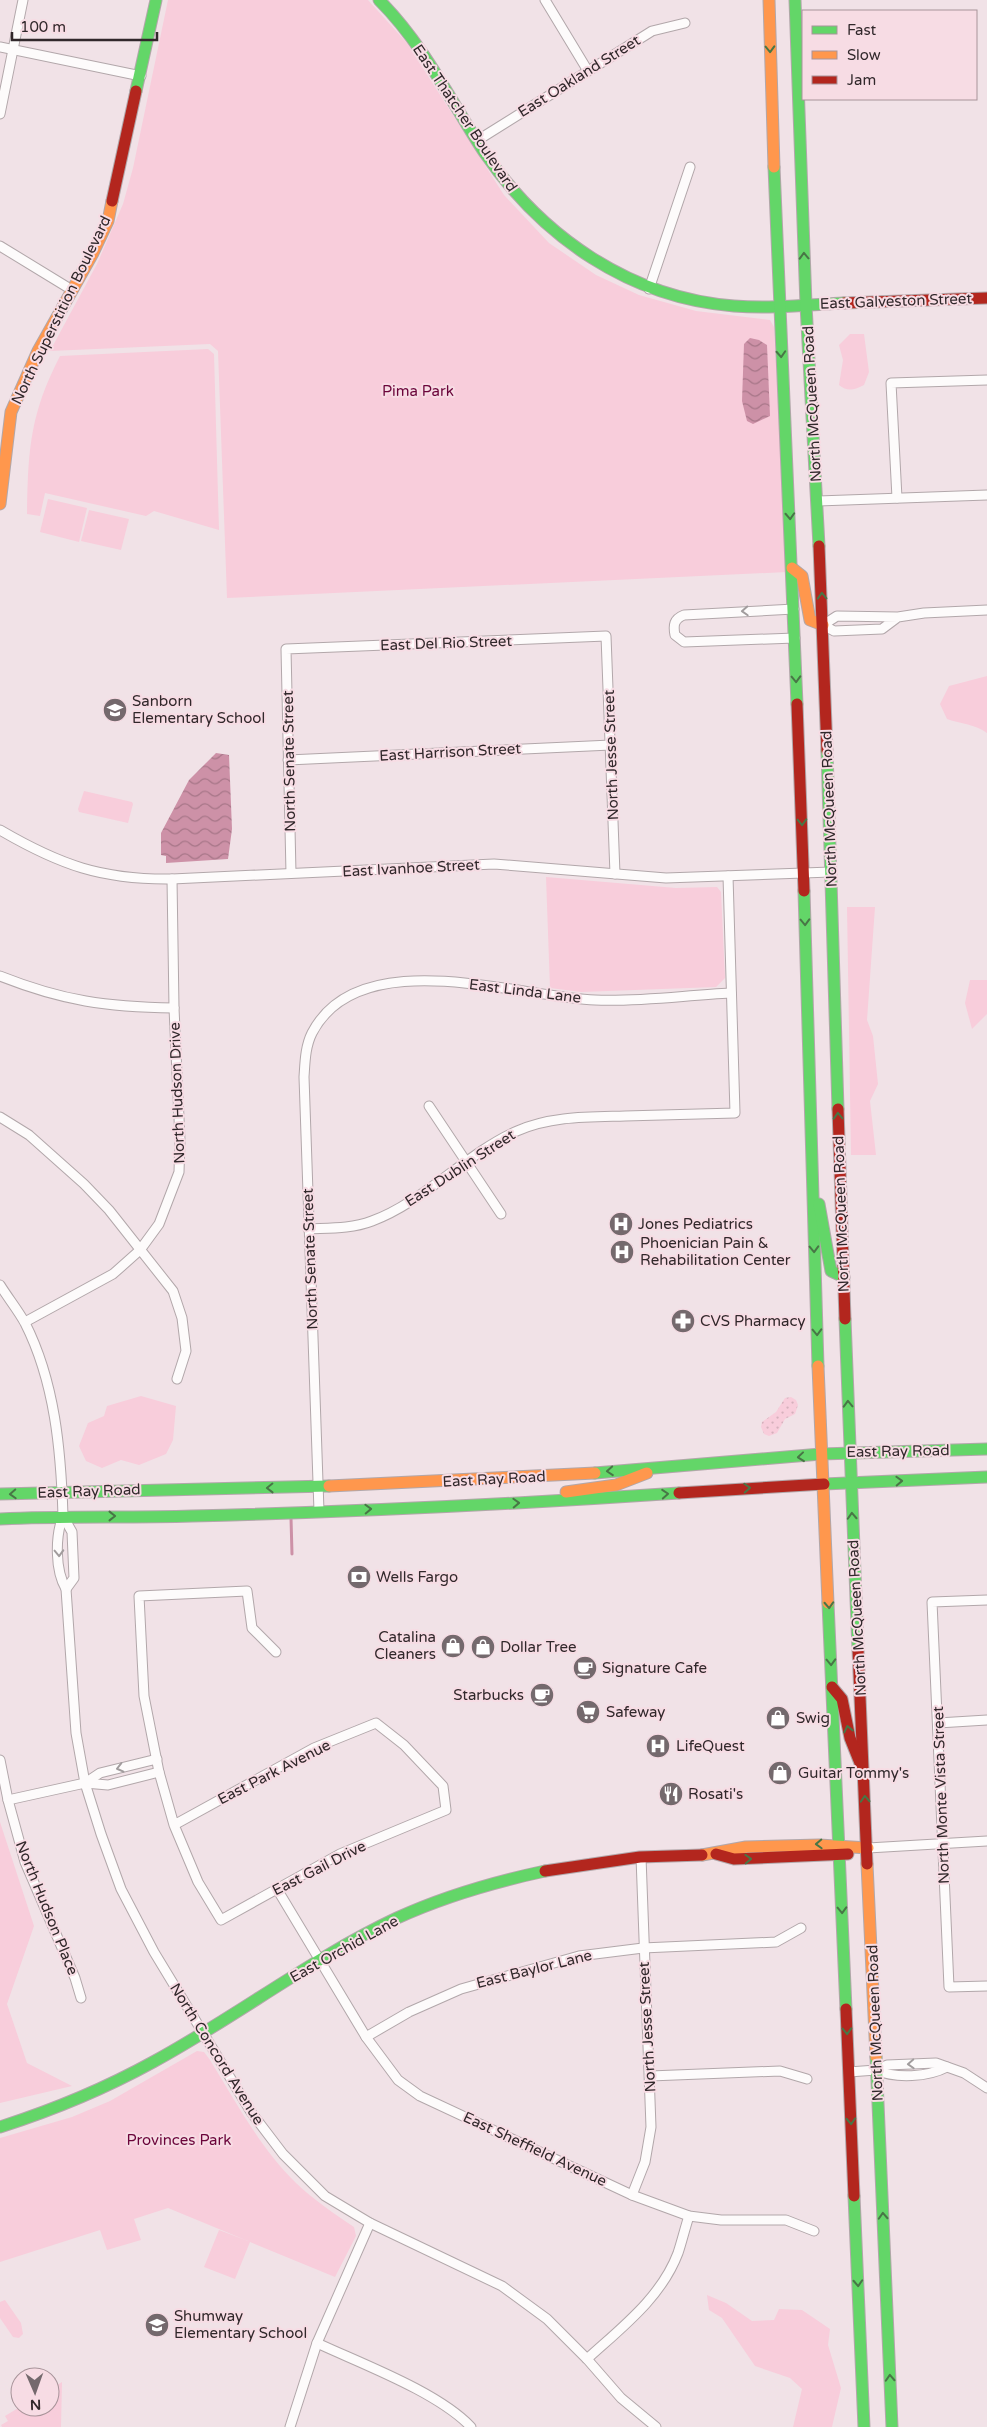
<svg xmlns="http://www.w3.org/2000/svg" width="987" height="2427" font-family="'Varela Round',sans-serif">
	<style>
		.grass { fill: url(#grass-dots) }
		.park { fill: #f8cddb }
		.water { fill: url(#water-waves) }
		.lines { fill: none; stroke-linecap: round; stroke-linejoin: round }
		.stream { stroke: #cd91a7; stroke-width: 3 }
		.street-casing { stroke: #b2a7aa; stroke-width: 11 }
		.fast-casing { stroke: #b2a7aa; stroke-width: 13 }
		.slow-casing { stroke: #b2a7aa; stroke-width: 13 }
		.jam-casing { stroke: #b2a7aa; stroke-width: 13 }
		.street { stroke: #fdfbfb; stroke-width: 9 }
		.fast { stroke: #63d668; stroke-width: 11 }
		.slow { stroke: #ff974d; stroke-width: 11 }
		.jam { stroke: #b3261e; stroke-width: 11 }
		.oneway { stroke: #487646 }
		.oneway2 { stroke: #a19c9d }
		.labels { text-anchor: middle; stroke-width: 4; stroke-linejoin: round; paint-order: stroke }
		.street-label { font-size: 15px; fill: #31282b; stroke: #f7dce4 }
		.park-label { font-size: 15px; fill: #6b043a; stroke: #f7dce4 }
		.poi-label { font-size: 15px; fill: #31282b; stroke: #f7dce4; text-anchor: start }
	</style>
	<defs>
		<pattern id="grass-dots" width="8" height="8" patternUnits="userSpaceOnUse" patternTransform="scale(1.25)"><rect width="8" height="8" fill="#f8cddb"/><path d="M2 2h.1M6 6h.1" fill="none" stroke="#d5b0bc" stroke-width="1.8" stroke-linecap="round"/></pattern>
		<pattern id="water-waves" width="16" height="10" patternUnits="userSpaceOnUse" patternTransform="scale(1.25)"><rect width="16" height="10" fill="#cd91a7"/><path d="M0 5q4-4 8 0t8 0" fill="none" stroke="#a77688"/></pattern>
	</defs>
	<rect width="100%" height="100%" fill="#f1e2e7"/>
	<!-- grass -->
	<polygon class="grass" points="791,1397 796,1400 798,1405 795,1414 785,1419 777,1433 769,1436 764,1434 761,1427 762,1422 776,1412 785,1398"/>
	<!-- park -->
	<g class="park">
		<polygon points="168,0 368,0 407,43 504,195 549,243 596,275 639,295 696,311 770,320 774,327 787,572 227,598 218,351 210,344 50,351 97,264 123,204 133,168"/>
		<path d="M850 334H864L869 372 864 385C855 390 847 392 839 385L843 360 839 345Z"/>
		<path d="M208 349 214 354 219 530 154 511 146 516 45 493 40 516 27 514C28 450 30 414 60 356Z"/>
		<polygon points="48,499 87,508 79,542 40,532"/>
		<polygon points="89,510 129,519 121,550 81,541"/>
		<path d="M987 676V733C975 724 961 724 947 719L940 704 949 686Z"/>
		<polygon points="84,791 132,802 133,804 128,823 79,812 78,809"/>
		<polygon points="546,877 676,888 717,887 721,892 725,978 716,987 581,992 550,988"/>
		<polygon points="847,907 875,907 867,1020 873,1036 878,1084 870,1101 876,1155 851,1155"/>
		<polygon points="970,980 987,980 987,1014 972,1029 965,1003"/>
		<polygon points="141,1396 176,1406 173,1440 166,1454 139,1465 121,1460 102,1468 86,1461 79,1446 88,1423 104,1416 107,1406"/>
		<polygon points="0,1822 34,1926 7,2004 27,2063 72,2086 0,2103"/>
		<path d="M197 2051 204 2052 210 2060C236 2102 260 2148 296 2183 313 2199 333 2213 354 2227L356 2236 335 2277 250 2242 235 2279 204 2267 219 2230 248 2241 168 2208 134 2219 141 2240 107 2250 100 2230 0 2262V2138L72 2117 110 2101Z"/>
		<polygon points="707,2295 726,2303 752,2321 774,2320 779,2309 802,2310 830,2329 828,2345 841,2388 832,2427 793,2427 802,2389 790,2378 755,2366 722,2318 709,2310"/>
		<polygon points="5,2300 21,2323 23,2334 19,2338 13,2337 0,2318 0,2302"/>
		<polygon points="62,2382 61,2427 2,2427 1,2425 8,2421 5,2416 20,2407 50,2407 50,2389"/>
	</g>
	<!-- water -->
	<g class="water">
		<polygon points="750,338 759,340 767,345 770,416 753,424 747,421 742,401 744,344"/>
		<polygon points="216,753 229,755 232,829 228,859 166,863 166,856 161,855 161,833 189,780"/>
	</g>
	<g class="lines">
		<!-- stream -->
		<polyline class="stream" points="291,1518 292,1554"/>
		<!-- street casing -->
		<g class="street-casing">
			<g id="street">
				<polyline points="545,0 588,71"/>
				<polyline points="0,47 141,76"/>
				<polyline points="0,114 23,0"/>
				<polyline points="478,140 652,31 685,23"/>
				<polyline points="0,246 72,290"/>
				<polyline points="649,289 690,167"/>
				<polyline points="897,498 891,383 987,380"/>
				<polyline points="818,501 987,495"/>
				<path d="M794 609 684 615C674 619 673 625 675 635L684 642 795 638"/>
				<polyline points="898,617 882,629 834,631 823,625 837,616 898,617 924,613 987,610"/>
				<polyline points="288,760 611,745"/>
				<path d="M0 830C60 865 102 880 172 879L494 864 666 878 831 872"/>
				<polyline points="291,873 286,649 606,636 615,874"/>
				<path d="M0 976C63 1001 107 1007 174 1008"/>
				<polyline points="429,1106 501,1214"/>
				<polyline points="0,1117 29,1135 84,1184 109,1210 173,1291 182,1318 186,1351 177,1379"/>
				<path d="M308 1229C330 1228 351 1229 372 1221 422 1203 467 1153 517 1131 551 1116 588 1117 625 1116 662 1115 698 1114 735 1113L728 876"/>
				<path d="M0 1285C8 1298 18 1310 25 1323 55 1382 61 1451 63 1516 55 1537 55 1570 66 1589L76 1733 85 1783 101 1834 121 1889 154 1952 251 2112 283 2154 325 2196 370 2223 502 2286 547 2319 587 2359 621 2398 656 2427"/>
				<polyline points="25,1322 113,1274 140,1250 159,1224 179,1172 180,1140 174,1008 172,879"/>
				<path d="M319 1511 304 1077C305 1063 305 1047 312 1033 359 942 517 997 595 1000 640 1002 686 995 731 993"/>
				<polyline points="63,1516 72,1532 74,1578 66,1589"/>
				<polyline points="987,1600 932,1602 949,1987 987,1986"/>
				<polyline points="938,1723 987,1720"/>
				<polyline points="0,1760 8,1800 25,1862 75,1978 81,1998"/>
				<polyline points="85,1783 100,1773 157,1759"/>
				<polyline points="8,1800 85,1783 108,1785 159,1772"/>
				<polyline points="174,1825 314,1748 376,1723 404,1745 443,1786 446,1810 340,1854 221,1920 198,1882 174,1825 159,1772 144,1696 139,1596 247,1591 252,1628 276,1652"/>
				<polyline points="868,1848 987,1841"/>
				<polyline points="277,1889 366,2037 398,2080 420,2096 632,2195 689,2216 721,2220 786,2220 814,2231"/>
				<polyline points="366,2037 409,2012 461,1989 579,1956 643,1948 776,1942 801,1928"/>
				<path d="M876 2070C896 2079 928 2077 947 2067"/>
				<polyline points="849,2072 876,2070 887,2065 936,2063 964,2073 987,2088"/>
				<polyline points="650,2076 780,2071 807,2079"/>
				<polyline points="632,2195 645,2162 651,2127 641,1857"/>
				<path d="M317 2343C362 2364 438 2392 471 2427"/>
				<path d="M587 2359C621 2328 661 2298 678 2253 682 2241 685 2228 689 2216"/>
				<polyline points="290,2427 317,2343 370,2223"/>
			</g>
		</g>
		<!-- fast casing -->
		<g class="fast-casing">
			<g id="fast">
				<path d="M379 0C424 45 450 100 484 152 542 237 630 298 734 306 770 309 807 305 844 303"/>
				<polyline points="795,0 806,305 819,546"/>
				<polyline points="136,91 156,0"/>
				<polyline points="774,167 797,704"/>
				<polyline points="827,751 838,1109"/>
				<polyline points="804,891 818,1366"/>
				<polyline points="819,1204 831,1271 844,1277"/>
				<polyline points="845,1319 858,1649"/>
				<polyline points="595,1473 821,1454 987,1449"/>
				<polyline points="824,1484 987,1477"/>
				<polyline points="0,1494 329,1486"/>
				<path d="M0 1519C64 1516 128 1518 192 1516 355 1512 517 1504 679 1493"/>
				<polyline points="828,1603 846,2009"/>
				<polyline points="876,2057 892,2427"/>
				<path d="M0 2127C53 2110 104 2089 153 2062 236 2017 312 1958 397 1918 445 1896 494 1882 545 1871"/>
				<polyline points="854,2196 864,2427"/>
			</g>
		</g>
		<!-- slow casing -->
		<g class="slow-casing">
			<g id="slow">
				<polyline points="769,0 774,167"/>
				<polyline points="0,504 11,412 38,351 93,253 108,221 112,201"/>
				<polyline points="792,568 802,576 810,620 823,625"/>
				<polyline points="818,1366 828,1603"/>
				<polyline points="329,1486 595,1473"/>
				<polyline points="566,1492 616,1485 647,1473"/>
				<polyline points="702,1855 746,1847 819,1845 868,1848"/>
				<polyline points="867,1864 876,2057"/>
			</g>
		</g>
		<!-- jam casing -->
		<g class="jam-casing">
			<g id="jam">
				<polyline points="112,201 136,91"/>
				<polyline points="844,303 987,298"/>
				<polyline points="819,546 827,751"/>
				<polyline points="797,704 804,891"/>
				<polyline points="838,1109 845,1319"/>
				<polyline points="679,1493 824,1484"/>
				<polyline points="858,1649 867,1864"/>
				<polyline points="832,1687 842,1699 850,1738 860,1763"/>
				<polyline points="716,1854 734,1859 848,1854"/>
				<polyline points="545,1871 640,1857 702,1855"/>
				<polyline points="846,2009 854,2196"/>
			</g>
		</g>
		<!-- street -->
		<use href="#street" class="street"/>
		<!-- fast -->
		<use href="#fast" class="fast"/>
		<!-- slow -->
		<use href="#slow" class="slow"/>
		<!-- jam -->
		<use href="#jam" class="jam"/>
	</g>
	<!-- one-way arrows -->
	<defs><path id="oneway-chevron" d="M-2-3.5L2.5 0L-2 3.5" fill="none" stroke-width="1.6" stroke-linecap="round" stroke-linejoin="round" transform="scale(1.25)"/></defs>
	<g class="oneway">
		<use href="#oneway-chevron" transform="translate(770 49) rotate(88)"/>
		<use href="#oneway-chevron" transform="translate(804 256) rotate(-92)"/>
		<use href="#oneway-chevron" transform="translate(781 354) rotate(87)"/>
		<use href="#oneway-chevron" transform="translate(790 516) rotate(87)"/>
		<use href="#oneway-chevron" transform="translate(822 596) rotate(-92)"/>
		<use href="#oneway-chevron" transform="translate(796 679) rotate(88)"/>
		<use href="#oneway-chevron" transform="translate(802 822) rotate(88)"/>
		<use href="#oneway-chevron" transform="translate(805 922) rotate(88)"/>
		<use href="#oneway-chevron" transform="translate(838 1116) rotate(-92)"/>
		<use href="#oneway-chevron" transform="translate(814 1249) rotate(88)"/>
		<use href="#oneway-chevron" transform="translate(817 1332) rotate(88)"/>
		<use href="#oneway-chevron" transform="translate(848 1404) rotate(-92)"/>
		<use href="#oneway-chevron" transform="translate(801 1457) rotate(174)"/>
		<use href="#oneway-chevron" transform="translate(610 1471) rotate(176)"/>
		<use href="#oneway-chevron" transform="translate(899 1481) rotate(-2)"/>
		<use href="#oneway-chevron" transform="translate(270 1488) rotate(179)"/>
		<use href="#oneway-chevron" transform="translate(747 1488) rotate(-3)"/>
		<use href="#oneway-chevron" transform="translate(13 1494) rotate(177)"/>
		<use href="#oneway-chevron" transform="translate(665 1494) rotate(-4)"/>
		<use href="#oneway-chevron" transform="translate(516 1503) rotate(-2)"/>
		<use href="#oneway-chevron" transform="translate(368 1509) rotate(-2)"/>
		<use href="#oneway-chevron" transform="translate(112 1516)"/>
		<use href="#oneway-chevron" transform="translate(852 1516) rotate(-93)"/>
		<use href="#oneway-chevron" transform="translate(829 1605) rotate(87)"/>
		<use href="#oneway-chevron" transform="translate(831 1662) rotate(88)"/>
		<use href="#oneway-chevron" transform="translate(848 1729) rotate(-102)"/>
		<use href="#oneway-chevron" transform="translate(865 1799) rotate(-93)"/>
		<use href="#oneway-chevron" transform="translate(819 1844) rotate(178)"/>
		<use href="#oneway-chevron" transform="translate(748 1859) rotate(-2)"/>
		<use href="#oneway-chevron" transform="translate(842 1910) rotate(88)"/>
		<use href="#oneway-chevron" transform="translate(847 2031) rotate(88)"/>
		<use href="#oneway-chevron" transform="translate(851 2121) rotate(87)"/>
		<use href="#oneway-chevron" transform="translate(883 2216) rotate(-93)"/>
		<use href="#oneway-chevron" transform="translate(858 2283) rotate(87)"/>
		<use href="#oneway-chevron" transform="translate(890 2378) rotate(-93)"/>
	</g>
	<g class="oneway2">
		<use href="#oneway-chevron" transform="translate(745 611) rotate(177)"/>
		<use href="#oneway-chevron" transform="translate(59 1553) rotate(88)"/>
		<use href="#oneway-chevron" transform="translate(120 1768) rotate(166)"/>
		<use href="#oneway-chevron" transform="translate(911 2064) rotate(177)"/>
	</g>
	<!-- icons -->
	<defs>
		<g id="school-disc" transform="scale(1.25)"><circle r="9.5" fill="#74696d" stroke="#f7dce4"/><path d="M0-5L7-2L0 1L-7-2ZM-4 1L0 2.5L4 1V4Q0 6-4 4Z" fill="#fff"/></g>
		<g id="hospital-disc" transform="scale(1.25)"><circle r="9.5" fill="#74696d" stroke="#f7dce4"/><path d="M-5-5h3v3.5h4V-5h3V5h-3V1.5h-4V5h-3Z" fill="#fff"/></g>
		<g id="pharmacy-disc" transform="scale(1.25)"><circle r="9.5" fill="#74696d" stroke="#f7dce4"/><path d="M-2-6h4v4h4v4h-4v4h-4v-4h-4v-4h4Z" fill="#fff"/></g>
		<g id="bank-disc" transform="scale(1.25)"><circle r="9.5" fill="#74696d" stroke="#f7dce4"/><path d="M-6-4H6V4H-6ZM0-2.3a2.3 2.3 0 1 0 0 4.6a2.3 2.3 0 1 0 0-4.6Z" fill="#fff"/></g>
		<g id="shop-disc" transform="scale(1.25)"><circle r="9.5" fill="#74696d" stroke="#f7dce4"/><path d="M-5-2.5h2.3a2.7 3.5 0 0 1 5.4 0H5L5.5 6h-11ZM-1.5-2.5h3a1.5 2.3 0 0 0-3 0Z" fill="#fff"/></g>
		<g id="cafe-disc" transform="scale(1.25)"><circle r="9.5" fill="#74696d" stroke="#f7dce4"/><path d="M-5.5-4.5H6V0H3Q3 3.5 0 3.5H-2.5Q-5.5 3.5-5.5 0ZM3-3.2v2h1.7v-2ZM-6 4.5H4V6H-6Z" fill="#fff"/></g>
		<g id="supermarket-disc" transform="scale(1.25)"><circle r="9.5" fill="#74696d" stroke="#f7dce4"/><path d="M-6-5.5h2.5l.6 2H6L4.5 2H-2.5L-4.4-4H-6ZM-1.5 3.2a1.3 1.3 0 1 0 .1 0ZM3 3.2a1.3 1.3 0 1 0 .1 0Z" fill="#fff"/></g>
		<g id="restaurant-disc" transform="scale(1.25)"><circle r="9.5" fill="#74696d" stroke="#f7dce4"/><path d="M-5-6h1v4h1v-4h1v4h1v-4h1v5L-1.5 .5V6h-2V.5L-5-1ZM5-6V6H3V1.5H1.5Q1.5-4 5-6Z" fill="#fff"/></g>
	</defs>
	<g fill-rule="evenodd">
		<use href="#school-disc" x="115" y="710"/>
		<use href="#hospital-disc" x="621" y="1224"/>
		<use href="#hospital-disc" x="622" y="1252"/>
		<use href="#pharmacy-disc" x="683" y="1321"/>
		<use href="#bank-disc" x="359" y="1577"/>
		<use href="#shop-disc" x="453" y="1646"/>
		<use href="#shop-disc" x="483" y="1647"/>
		<use href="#cafe-disc" x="585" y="1668"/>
		<use href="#cafe-disc" x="542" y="1695"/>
		<use href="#supermarket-disc" x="588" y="1712"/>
		<use href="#shop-disc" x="778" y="1718"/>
		<use href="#hospital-disc" x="658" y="1746"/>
		<use href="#shop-disc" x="780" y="1773"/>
		<use href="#restaurant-disc" x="671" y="1794"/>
		<use href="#school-disc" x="157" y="2325"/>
	</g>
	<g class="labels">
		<!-- street labels -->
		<g class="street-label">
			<text transform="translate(579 76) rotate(-32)" y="5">East Oakland Street</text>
			<text transform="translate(465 118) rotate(56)" y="5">East Thatcher Boulevard</text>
			<text transform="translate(896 301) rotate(-2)" y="5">East Galveston Street</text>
			<text transform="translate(61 310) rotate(-64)" y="5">North Superstition Boulevard</text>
			<text transform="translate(812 404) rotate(-93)" y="5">North McQueen Road</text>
			<text transform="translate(446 643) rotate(-2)" y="5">East Del Rio Street</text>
			<text transform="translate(450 752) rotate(-3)" y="5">East Harrison Street</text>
			<text transform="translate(611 755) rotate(-92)" y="5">North Jesse Street</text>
			<text transform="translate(289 761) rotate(-91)" y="5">North Senate Street</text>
			<text transform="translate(829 809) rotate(-92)" y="5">North McQueen Road</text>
			<text transform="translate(411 868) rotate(-3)" y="5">East Ivanhoe Street</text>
			<text transform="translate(525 991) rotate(7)" y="5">East Linda Lane</text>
			<text transform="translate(177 1093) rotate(-92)" y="5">North Hudson Drive</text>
			<text transform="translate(460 1168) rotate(-33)" y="5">East Dublin Street</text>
			<text transform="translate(841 1214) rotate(-92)" y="5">North McQueen Road</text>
			<text transform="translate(310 1259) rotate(-92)" y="5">North Senate Street</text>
			<text transform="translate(898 1451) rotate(-1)" y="5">East Ray Road</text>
			<text transform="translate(494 1479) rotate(-3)" y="5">East Ray Road</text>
			<text transform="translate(89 1491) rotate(-2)" y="5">East Ray Road</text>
			<text transform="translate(857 1618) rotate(-93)" y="5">North McQueen Road</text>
			<text transform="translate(274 1772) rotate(-27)" y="5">East Park Avenue</text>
			<text transform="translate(941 1795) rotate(-92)" y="5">North Monte Vista Street</text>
			<text transform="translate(319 1868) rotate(-27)" y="5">East Gail Drive</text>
			<text transform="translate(47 1908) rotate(68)" y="5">North Hudson Place</text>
			<text transform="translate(344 1949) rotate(-29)" y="5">East Orchid Lane</text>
			<text transform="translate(534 1969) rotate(-14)" y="5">East Baylor Lane</text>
			<text transform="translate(875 2023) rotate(-92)" y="5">North McQueen Road</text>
			<text transform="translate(647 2027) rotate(-93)" y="5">North Jesse Street</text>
			<text transform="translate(217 2054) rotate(58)" y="5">North Concord Avenue</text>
			<text transform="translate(535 2149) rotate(25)" y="5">East Sheffield Avenue</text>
		</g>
		<!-- park labels -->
		<g class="park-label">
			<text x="418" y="396">Pima Park</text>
			<text x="179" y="2145">Provinces Park</text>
		</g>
		<!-- poi labels -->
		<g class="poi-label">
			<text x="132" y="706">Sanborn<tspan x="132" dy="17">Elementary School</tspan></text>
			<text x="638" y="1229">Jones Pediatrics</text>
			<text x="640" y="1248">Phoenician Pain &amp;<tspan x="640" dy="17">Rehabilitation Center</tspan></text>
			<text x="700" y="1326">CVS Pharmacy</text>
			<text x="376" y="1582">Wells Fargo</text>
			<text x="436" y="1642" text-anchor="end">Catalina<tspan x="436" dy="17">Cleaners</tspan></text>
			<text x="500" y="1652">Dollar Tree</text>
			<text x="602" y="1673">Signature Cafe</text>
			<text x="524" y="1700" text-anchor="end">Starbucks</text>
			<text x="606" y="1717">Safeway</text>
			<text x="796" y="1723">Swig</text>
			<text x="676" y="1751">LifeQuest</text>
			<text x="798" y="1778">Guitar Tommy's</text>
			<text x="688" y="1799">Rosati's</text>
			<text x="174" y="2321">Shumway<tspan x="174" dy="17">Elementary School</tspan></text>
		</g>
	</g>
	<!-- legend -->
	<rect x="802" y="10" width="175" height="90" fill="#f7dce4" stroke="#a8949a"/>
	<rect x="812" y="26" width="25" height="8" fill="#63d668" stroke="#a8949a"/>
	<text x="847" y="35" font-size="15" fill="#31282b">Fast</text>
	<rect x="812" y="51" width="25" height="8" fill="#ff974d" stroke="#a8949a"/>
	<text x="847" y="60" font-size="15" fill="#31282b">Slow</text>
	<rect x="812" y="76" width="25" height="8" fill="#b3261e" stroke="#a8949a"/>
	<text x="847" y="85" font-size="15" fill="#31282b">Jam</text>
	<!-- north arrow -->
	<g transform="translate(35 2392) rotate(178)"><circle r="24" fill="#f7dce4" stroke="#a8949a"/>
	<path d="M0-4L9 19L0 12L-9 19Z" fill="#74696d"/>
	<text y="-8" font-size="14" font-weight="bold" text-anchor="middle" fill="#31282b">N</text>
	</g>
	<!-- scale -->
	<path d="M12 32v8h145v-8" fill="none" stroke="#31282b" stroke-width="2.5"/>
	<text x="20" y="32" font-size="15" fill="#31282b" stroke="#f7dce4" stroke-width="4" paint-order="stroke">100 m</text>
</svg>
